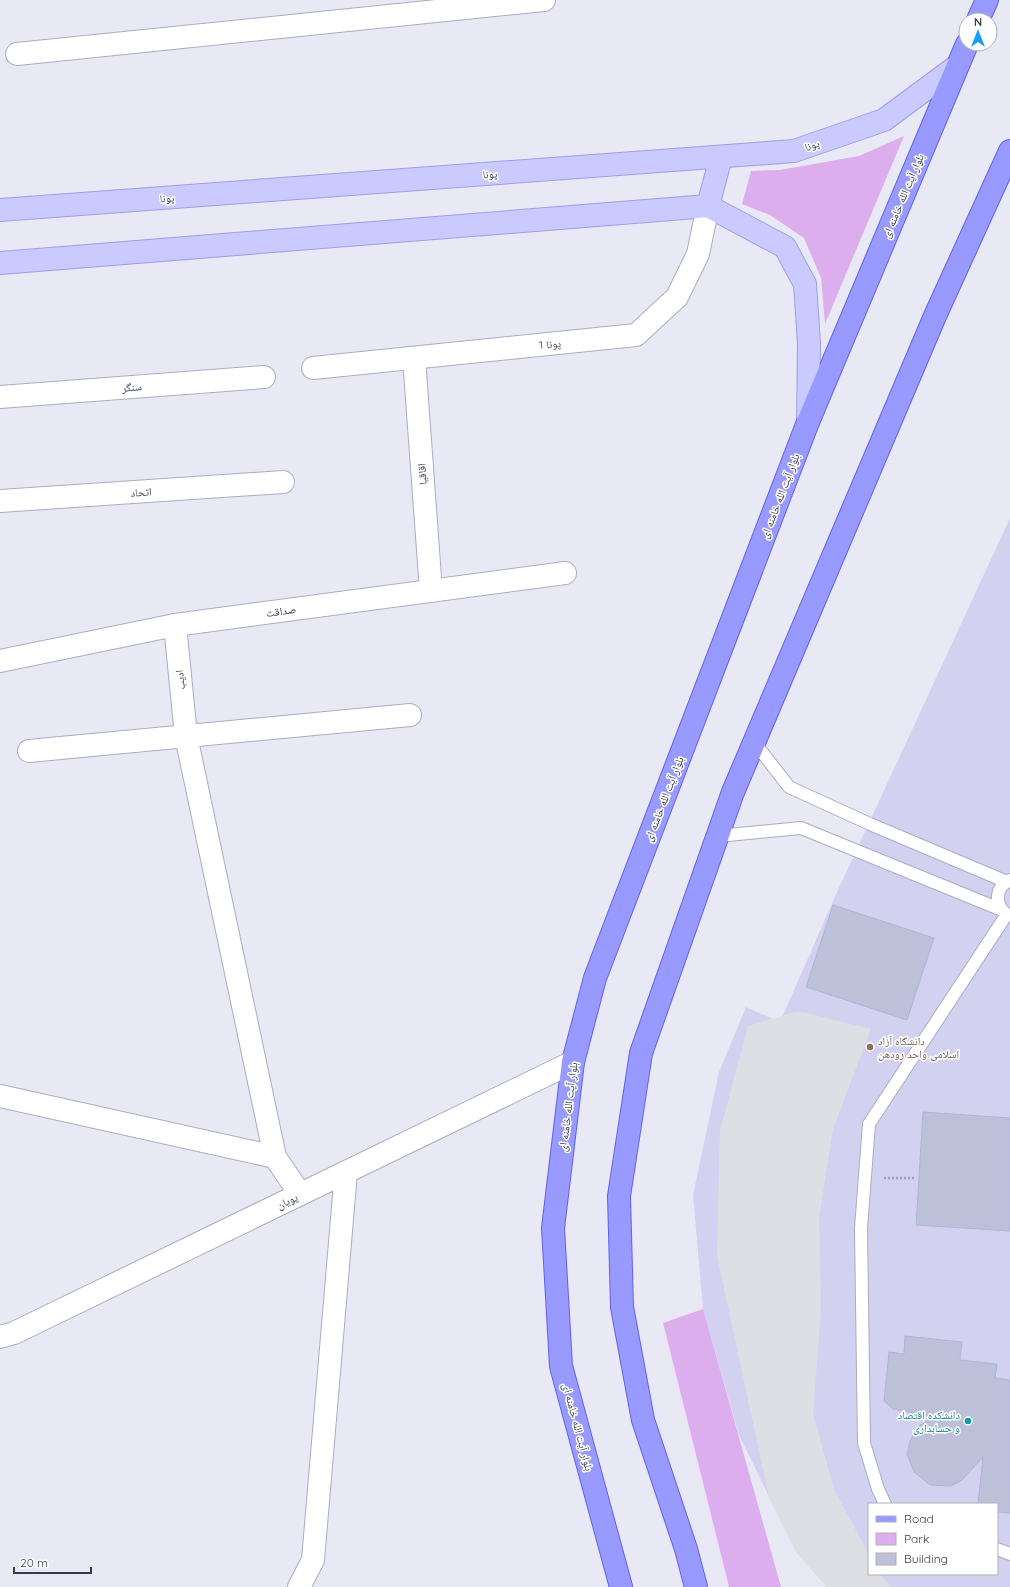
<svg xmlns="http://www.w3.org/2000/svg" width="1010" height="1587" font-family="Quicksand,'Noto Naskh Arabic',sans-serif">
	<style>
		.education { fill: #d2d2f0; fill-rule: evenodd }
		.green { fill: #dcaeed }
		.parking { fill: #dedfe4 }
		.building { fill: #bdc0d9; stroke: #b0b4d4 }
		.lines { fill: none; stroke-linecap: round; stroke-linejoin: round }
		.lane-casing { stroke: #aaacc2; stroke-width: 14 }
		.street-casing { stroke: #aaacc2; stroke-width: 24 }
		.secondary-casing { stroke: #9e9de6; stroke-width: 24 }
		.primary-casing { stroke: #5e62ef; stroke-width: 24 }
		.path { stroke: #9a9ec6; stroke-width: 2.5; stroke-dasharray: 2 2; stroke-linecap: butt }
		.lane { stroke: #fff; stroke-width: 12 }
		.street { stroke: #fff; stroke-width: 22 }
		.secondary { stroke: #cbcaff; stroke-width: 22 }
		.primary { stroke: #999aff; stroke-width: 22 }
		.education-dot { fill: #8d6e63; stroke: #fff; stroke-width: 1.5 }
		.culture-dot { fill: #0f9aa8; stroke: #fff; stroke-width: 1.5 }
		.labels { text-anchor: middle; stroke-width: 3; stroke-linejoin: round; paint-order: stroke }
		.street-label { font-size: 11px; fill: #36394b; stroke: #fff }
		.education-label { font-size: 11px; fill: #785e54; stroke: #fff; text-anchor: start }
		.culture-label { font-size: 11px; fill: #0d838f; stroke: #fff; text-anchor: end }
	</style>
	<rect width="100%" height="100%" fill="#e9e9f6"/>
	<!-- education -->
	<path class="education" d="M1010 518V1587H827L796 1552 739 1435 703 1309 693 1195 719 1072 746 1007 780 1022 837 892ZM869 1504H997V1574H869Z"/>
	<!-- green -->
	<g class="green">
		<polygon points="904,136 825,324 821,278 804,238 770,215 742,204 751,171 780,170 859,156"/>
		<polygon points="703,1309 781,1587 729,1587 663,1323"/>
	</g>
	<!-- parking -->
	<polygon class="parking" points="798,1011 871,1029 833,1129 819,1218 821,1309 813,1414 834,1489 869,1555 869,1574 879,1574 891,1587 827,1587 796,1552 769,1497 717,1255 720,1131 748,1026"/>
	<!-- building -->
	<g class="building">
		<polygon points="833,905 934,938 907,1020 806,987"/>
		<polygon points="923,1112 1010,1118 1010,1231 916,1225"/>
		<polygon points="905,1336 962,1342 960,1360 997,1364 995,1378 1010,1380 1010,1513 997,1512 997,1504 978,1504 983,1457 962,1480 951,1486 930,1485 914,1472 907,1454 910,1441 919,1426 934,1417 893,1409 884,1401 889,1352 904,1354"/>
	</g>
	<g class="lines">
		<!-- lane casing -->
		<g class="lane-casing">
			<g id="lane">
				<polyline points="754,742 789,787 870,824 1007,882"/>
				<polyline points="718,836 801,828 1002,910"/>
				<path d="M1005 913C994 903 996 886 1010 880"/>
				<polyline points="885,1504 878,1489 864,1443 861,1228 869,1124 1007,914"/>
				<polyline points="997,1549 1010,1554"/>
			</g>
		</g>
		<!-- street casing -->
		<g class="street-casing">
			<g id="street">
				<polyline points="17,54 544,0"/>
				<polyline points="414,358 431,591"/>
				<polyline points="313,368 636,335 677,297 698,254 708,206"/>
				<polyline points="0,397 264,377"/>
				<polyline points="0,501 283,482"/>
				<polyline points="175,625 186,736 275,1157 300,1194"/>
				<polyline points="0,661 175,625 565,573"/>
				<polyline points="29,751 410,715"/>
				<polyline points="0,1096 275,1157"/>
				<polyline points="0,1337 14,1333 573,1062"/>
				<polyline points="299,1587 313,1560 346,1172"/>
			</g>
		</g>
		<!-- secondary casing -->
		<g class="secondary-casing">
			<g id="secondary">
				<polyline points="708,206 721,157"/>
				<polyline points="0,210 794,151 884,120 957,66"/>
				<polyline points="0,263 708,206 785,247 805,284 809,344 808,422"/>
			</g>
		</g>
		<!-- primary casing -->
		<g class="primary-casing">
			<g id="primary">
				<polyline points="978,20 987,0"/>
				<polyline points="621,1587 561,1366 553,1228 573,1062 595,978 808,422 967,44"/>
				<polyline points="696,1587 686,1549 643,1420 622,1307 619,1196 641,1053 733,792 935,316 1010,151"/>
			</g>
		</g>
		<!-- path -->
		<polyline class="path" points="884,1178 914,1178"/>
		<!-- lane -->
		<use href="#lane" class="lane"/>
		<!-- street -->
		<use href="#street" class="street"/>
		<!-- secondary -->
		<use href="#secondary" class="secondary"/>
		<!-- primary -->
		<use href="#primary" class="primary"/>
	</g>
	<!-- markers -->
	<circle class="education-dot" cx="870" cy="1047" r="4"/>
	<circle class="culture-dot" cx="968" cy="1421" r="4"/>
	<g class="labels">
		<!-- street labels -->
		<g class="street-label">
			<text transform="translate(812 145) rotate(-19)" y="4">پونا</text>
			<text transform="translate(490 174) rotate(-4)" y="4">پونا</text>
			<text transform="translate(903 196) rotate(-67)" y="4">بلوار آیت الله خامنه ای</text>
			<text transform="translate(167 198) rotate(-4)" y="4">پونا</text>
			<text transform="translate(550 344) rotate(-6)" y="4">پونا 1</text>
			<text transform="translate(132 387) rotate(-4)" y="4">سنگر</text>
			<text transform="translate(422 474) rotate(-94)" y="4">اقاقیا</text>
			<text transform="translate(141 492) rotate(-4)" y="4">اتحاد</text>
			<text transform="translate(780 496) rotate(-69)" y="4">بلوار آیت الله خامنه ای</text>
			<text transform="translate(281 611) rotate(-8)" y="4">صداقت</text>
			<text transform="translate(180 680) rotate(-96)" y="4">ادیب</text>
			<text transform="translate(664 799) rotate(-69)" y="4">بلوار آیت الله خامنه ای</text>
			<text transform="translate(568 1107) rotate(-83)" y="4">بلوار آیت الله خامنه ای</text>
			<text transform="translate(287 1201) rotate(-26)" y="4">پویان</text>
			<text transform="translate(578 1427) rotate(75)" y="4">بلوار آیت الله خامنه ای</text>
		</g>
		<!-- education labels -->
		<g class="education-label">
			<text x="878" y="1045">دانشگاه آزاد<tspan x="878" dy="13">اسلامی واحد رودهن</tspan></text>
		</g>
		<!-- culture labels -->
		<g class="culture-label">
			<text x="960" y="1419">دانشکده اقتصاد<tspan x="960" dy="13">و حسابداری</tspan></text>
		</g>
	</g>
	<!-- legend -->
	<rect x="868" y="1503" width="130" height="72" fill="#ffffff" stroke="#afb0b7"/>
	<rect x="876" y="1516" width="20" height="6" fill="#999aff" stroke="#afb0b7"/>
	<text x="904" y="1523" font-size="12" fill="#36394b">Road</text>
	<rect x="876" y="1533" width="20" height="12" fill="#dcaeed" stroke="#afb0b7"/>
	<text x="904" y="1543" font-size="12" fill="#36394b">Park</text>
	<rect x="876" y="1553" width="20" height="12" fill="#bdc0d9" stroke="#afb0b7"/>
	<text x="904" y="1563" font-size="12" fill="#36394b">Building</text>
	<!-- north arrow -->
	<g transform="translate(978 32)"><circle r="19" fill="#ffffff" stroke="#afb0b7"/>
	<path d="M0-3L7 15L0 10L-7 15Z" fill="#179dff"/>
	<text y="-6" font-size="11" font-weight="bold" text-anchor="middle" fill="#36394b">N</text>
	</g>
	<!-- scale -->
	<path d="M14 1567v6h77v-6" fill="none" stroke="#36394b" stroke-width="2"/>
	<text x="20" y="1567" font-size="12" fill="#36394b" stroke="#ffffff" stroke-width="3" paint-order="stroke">20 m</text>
</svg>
